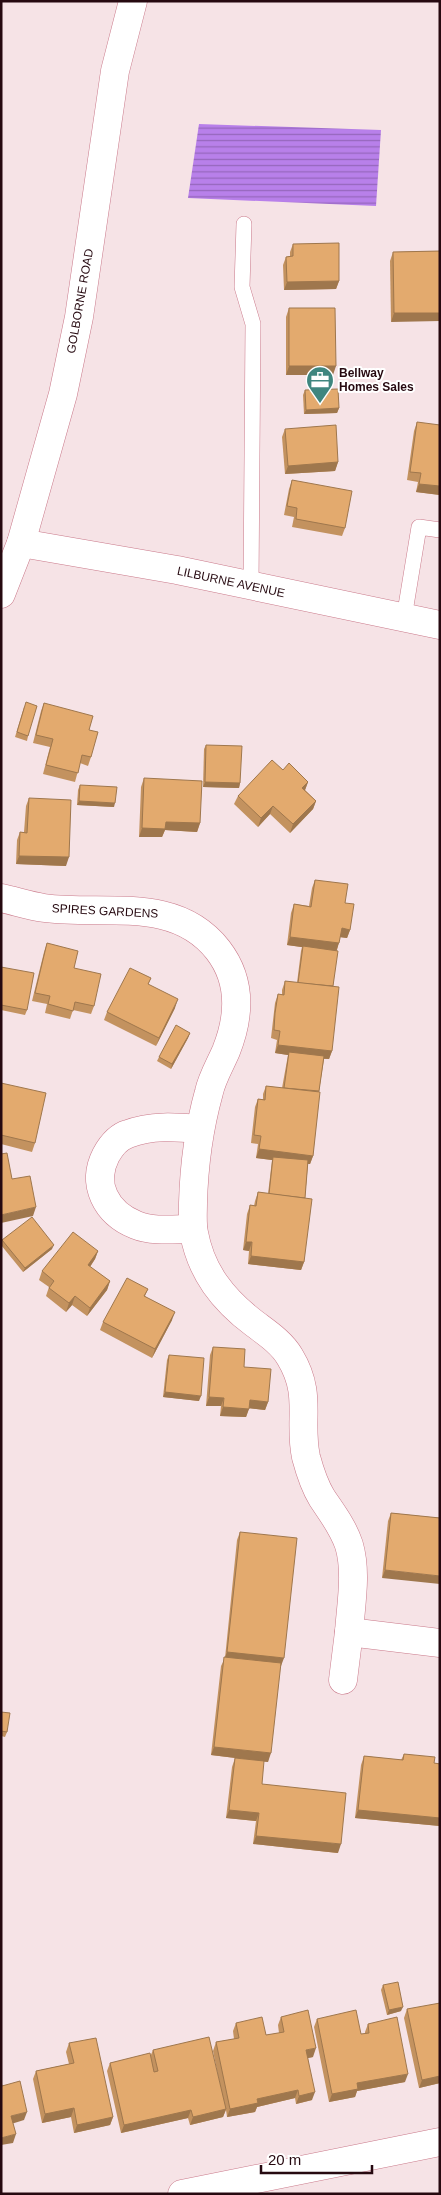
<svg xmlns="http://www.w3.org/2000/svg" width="441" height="2195" font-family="Helvetica,sans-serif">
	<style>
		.water { fill: url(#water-rules) }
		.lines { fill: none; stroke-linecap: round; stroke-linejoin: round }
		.service-casing { stroke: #ca798a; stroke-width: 16 }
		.minor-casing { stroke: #ca798a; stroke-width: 29 }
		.primary-casing { stroke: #ca798a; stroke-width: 29 }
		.service { stroke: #fff; stroke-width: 15 }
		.minor { stroke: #fff; stroke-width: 28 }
		.primary { stroke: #fff; stroke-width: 28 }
		.wall { fill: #c3925f }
		.shaded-wall { fill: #9f774d }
		.building { fill: #e3aa6e; stroke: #9f774d }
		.labels { text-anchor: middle; stroke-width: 4; stroke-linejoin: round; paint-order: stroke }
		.street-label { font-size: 12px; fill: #260910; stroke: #fff }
		.poi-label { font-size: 12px; font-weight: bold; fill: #260910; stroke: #fff; text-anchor: start }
	</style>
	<defs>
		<pattern id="water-rules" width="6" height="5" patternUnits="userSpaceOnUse" patternTransform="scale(1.25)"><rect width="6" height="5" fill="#b880ea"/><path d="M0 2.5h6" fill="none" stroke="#9567bc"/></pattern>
	</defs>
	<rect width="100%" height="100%" fill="#f6e3e6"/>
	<!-- water -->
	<polygon class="water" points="199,124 381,130 376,206 188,198"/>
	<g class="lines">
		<!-- service casing -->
		<g class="service-casing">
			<g id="service">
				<polyline points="244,224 242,287 253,324 251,587"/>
				<polyline points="404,618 419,527 440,530"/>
			</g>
		</g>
		<!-- minor casing -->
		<g class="minor-casing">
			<g id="minor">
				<polyline points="21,543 177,570 440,625"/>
				<path d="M1 898C15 901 30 906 44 908 104 916 175 895 218 950 242 981 240 1016 226 1051 220 1065 212 1078 209 1092 199 1128 194 1166 193 1203 193 1213 192 1223 194 1233 201 1272 223 1300 255 1324 267 1333 282 1343 290 1357 313 1395 298 1420 306 1457 310 1472 314 1485 322 1498 332 1513 343 1527 349 1545 357 1572 351 1604 349 1632L440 1643"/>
				<path d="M193 1229C175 1229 153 1232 136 1225 106 1213 91 1184 106 1155 111 1146 118 1137 128 1134 151 1125 176 1127 200 1129"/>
				<polyline points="343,1680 349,1632"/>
				<polyline points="182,2194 440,2142"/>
			</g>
		</g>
		<!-- primary casing -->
		<g class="primary-casing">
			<polyline id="primary" points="1,594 21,543 63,394 79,317 115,71 133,1"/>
		</g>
		<!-- service -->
		<use href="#service" class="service"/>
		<!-- minor -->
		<use href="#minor" class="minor"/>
		<!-- primary -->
		<use href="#primary" class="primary"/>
	</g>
	<!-- wall -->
	<g class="wall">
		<polygon points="293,244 339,281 336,289 284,290 283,265 286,257 290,256 290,252"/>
		<polygon points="440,251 391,322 390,261 393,252"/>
		<polygon points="289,308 333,375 286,375 286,317"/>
		<polygon points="305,390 339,408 337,413 304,414 303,395"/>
		<polygon points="417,422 440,495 416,492 418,482 407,480 414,431"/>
		<polygon points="285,429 338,462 335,471 285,474 282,437"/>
		<polygon points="292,480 345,528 342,536 292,527 294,517 284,515 289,489"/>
		<polygon points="44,703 89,730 91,757 88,766 80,763 75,782 43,774 50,747 33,743 41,711"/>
		<polygon points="24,707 28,736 27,741 15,737"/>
		<polygon points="206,745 240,783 239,788 203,787 204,749"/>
		<polygon points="283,770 308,782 305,790 316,801 313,809 290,833 270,814 258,827 234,804 238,796"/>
		<polygon points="144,778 200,823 197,832 165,830 162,837 139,837 141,787"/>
		<polygon points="80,785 114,807 77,805 78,790"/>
		<polygon points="29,798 66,866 16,864 17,840 20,832 24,832 26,806"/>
		<polygon points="315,880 345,903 350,930 347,938 340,937 337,950 333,986 332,1051 329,1059 324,1059 319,1091 313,1156 310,1164 308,1164 305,1198 304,1262 301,1270 248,1264 249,1251 243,1250 247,1214 250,1205 254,1206 255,1201 258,1192 268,1194 272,1160 256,1158 258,1144 251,1143 255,1107 258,1099 263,1099 263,1094 266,1086 282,1088 288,1055 275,1053 277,1040 271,1038 275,1003 278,994 282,995 282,990 285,981 297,983 301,951 302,947 287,945 291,913 294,904 309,906 312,888"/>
		<polygon points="47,943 94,1006 91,1014 73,1010 70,1019 45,1013 47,1004 32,1001 44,952"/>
		<polygon points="1,967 27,1010 25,1015 1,1010"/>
		<polygon points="151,978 148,985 175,1008 156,1046 104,1020 107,1012"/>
		<polygon points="190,1033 188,1038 171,1069 157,1061 159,1057"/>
		<polygon points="1,1083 35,1143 32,1152 1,1144"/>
		<polygon points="2,1240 52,1249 23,1272 1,1245"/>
		<polygon points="98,1251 95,1259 90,1267 110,1281 107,1290 87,1316 72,1305 66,1312 46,1296 49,1287 39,1280 42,1271"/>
		<polygon points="148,1289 145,1296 172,1320 152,1358 100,1330 103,1322"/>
		<polygon points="213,1347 244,1367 268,1402 265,1410 249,1408 246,1417 220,1416 221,1406 206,1406 210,1355"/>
		<polygon points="169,1355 199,1401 163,1397 167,1360"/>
		<polygon points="391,1513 440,1518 382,1578 388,1521"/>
		<polygon points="240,1532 281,1666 280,1666 268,1762 211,1755 221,1666 225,1658 237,1540"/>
		<polygon points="1,1712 7,1732 5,1737 1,1736"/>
		<polygon points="404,1754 434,1763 440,1764 440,1826 355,1818 361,1765 364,1756 401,1760"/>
		<polygon points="235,1758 262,1784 338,1853 253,1844 256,1821 226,1818 232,1767"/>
		<polygon points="383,1985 401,2011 387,2015 381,1990"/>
		<polygon points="407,2009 440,2083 419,2088 404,2018"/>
		<polygon points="281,2017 313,2057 308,2058 312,2100 296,2104 295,2098 257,2107 255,2112 227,2117 226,2110 223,2117 190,2125 188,2118 121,2133 107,2071 110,2063 150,2057 153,2050 221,2090 213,2051 216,2042 234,2039 233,2031 236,2023 266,2035 279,2033 278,2025"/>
		<polygon points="317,2019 361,2034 365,2034 365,2032 368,2024 405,2082 357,2091 355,2097 329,2102 314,2027"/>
		<polygon points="69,2043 113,2117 110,2125 74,2133 71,2117 42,2123 33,2079 36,2071 69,2064 66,2052"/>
	</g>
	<!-- shaded-wall -->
	<g class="shaded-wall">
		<polygon points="339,281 336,289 284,290 287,282"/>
		<polygon points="394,313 440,313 440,321 391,322"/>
		<polygon points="289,366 336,366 333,375 286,375"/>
		<polygon points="339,408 337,413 304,414 306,410"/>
		<polygon points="338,462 335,471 285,474 288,466"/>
		<polygon points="419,484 440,486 440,495 416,492"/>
		<polygon points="205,782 240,783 239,788 203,787"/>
		<polygon points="308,782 305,790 299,796 302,788"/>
		<polygon points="79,801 115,803 114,807 77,805"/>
		<polygon points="316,801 313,809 290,833 293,824"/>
		<polygon points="273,806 270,814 258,827 261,818"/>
		<polygon points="166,822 200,823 197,832 165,830 162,837 139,837 142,828"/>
		<polygon points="19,856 69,857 66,866 16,864"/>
		<polygon points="342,928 350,930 347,938 339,937"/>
		<polygon points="290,937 339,943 336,952 287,945"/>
		<polygon points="178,999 175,1008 156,1046 159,1038"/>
		<polygon points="190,1033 188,1038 171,1069 172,1064"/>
		<polygon points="278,1045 332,1051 329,1059 288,1055 289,1052 288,1055 275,1053"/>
		<polygon points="259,1149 313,1156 310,1164 272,1160 273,1157 272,1160 256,1158"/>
		<polygon points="36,1207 33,1216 1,1223 1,1215"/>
		<polygon points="246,1242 252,1242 249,1251 243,1250"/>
		<polygon points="54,1245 52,1249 23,1272 25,1268"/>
		<polygon points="98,1251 95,1259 85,1274 88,1265"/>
		<polygon points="251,1256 304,1262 301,1270 248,1264"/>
		<polygon points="110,1281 107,1290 87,1316 90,1308"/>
		<polygon points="75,1296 72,1305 66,1312 69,1303"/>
		<polygon points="175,1312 172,1320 152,1358 155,1349"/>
		<polygon points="165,1392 201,1396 199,1401 163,1397"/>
		<polygon points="209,1397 224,1398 221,1406 206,1406"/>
		<polygon points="250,1400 268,1402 265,1410 247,1408"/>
		<polygon points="223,1407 249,1409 246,1417 220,1416"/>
		<polygon points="385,1570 440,1576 440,1584 382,1578"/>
		<polygon points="227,1652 284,1658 281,1666 224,1660"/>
		<polygon points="214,1747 271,1753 268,1762 211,1755"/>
		<polygon points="229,1810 259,1813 256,1821 226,1818"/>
		<polygon points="358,1810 440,1818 440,1826 355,1818"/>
		<polygon points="256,1836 341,1844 338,1853 253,1844"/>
		<polygon points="403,2007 401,2011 387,2015 389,2010"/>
		<polygon points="316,2048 313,2057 303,2059 306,2050"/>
		<polygon points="408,2074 405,2082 357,2091 355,2097 329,2102 332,2094 357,2083"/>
		<polygon points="440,2076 440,2083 419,2088 422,2080"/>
		<polygon points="298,2090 295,2098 257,2107 255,2112 227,2117 230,2109 257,2099"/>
		<polygon points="315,2092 312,2100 296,2104 299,2096"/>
		<polygon points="74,2108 71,2117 42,2123 45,2114"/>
		<polygon points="226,2109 223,2117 190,2125 193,2117"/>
		<polygon points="191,2110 188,2118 121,2133 124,2125"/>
		<polygon points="27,2112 24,2120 8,2125 11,2116"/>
		<polygon points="113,2117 110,2125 74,2133 77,2125"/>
		<polygon points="16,2134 13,2143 1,2145 1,2138"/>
	</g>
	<!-- building -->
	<g class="building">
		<polygon points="339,243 339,281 287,282 286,257 293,256 293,244"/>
		<polygon points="440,251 440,313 394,313 393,252"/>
		<polygon points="289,308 335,308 336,366 289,366"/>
		<polygon points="338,389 339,408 306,410 305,390"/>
		<polygon points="417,422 440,425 440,486 419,484 421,473 410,472"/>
		<polygon points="336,425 338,462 288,466 285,429"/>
		<polygon points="292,480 352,491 345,528 296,519 297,508 287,506"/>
		<polygon points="26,702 37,706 28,736 17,732"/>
		<polygon points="44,703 93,716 89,730 98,732 91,757 82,755 78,773 46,765 53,739 36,735"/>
		<polygon points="206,745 242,746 240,783 205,782"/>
		<polygon points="272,760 283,770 289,763 308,782 302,788 316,801 293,824 273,806 261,818 238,796"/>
		<polygon points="144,778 202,781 200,823 166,822 165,829 142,828"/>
		<polygon points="80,785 117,787 115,803 79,801"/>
		<polygon points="29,798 71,800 69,857 19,856 20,832 27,833"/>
		<polygon points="315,880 348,884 345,903 354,904 350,930 342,928 339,943 290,937 294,904 311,907"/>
		<polygon points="47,943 78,951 74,968 101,974 94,1006 75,1002 73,1011 48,1004 50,996 35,993"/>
		<polygon points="303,946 338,951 333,986 298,983"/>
		<polygon points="1,967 34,973 27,1010 1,1005"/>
		<polygon points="130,968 151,978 148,984 178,999 159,1038 107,1012"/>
		<polygon points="285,981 339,987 332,1051 278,1045 280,1031 274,1030 275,1013 278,994 284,995"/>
		<polygon points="176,1025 190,1033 172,1064 159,1057"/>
		<polygon points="289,1052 324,1056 319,1091 284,1088"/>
		<polygon points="1,1083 46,1093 35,1143 1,1135"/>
		<polygon points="266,1086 320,1092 313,1156 259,1149 261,1136 254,1135 258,1099 265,1100"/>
		<polygon points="7,1153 12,1179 30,1176 36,1207 1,1215 1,1154"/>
		<polygon points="273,1157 308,1160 305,1198 269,1194"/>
		<polygon points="258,1192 312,1199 304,1262 251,1256 252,1242 246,1242 250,1205 256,1206"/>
		<polygon points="32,1217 54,1245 25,1268 2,1240"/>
		<polygon points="73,1232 98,1251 88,1265 110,1281 90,1308 75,1296 69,1303 49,1288 54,1281 42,1271"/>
		<polygon points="127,1278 148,1289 144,1296 175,1312 155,1349 103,1322"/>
		<polygon points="213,1347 245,1349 244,1367 271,1369 268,1402 250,1400 249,1409 223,1407 224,1398 209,1397"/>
		<polygon points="169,1355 204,1358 201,1396 165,1392"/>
		<polygon points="391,1513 440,1518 440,1576 385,1570"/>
		<polygon points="240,1532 297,1538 284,1658 227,1652"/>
		<polygon points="224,1657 281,1663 271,1753 214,1747"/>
		<polygon points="1,1712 10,1713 7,1732 1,1731"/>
		<polygon points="404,1754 435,1757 434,1763 440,1764 440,1818 358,1810 364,1756 403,1760"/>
		<polygon points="235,1758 264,1761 262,1784 346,1793 341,1844 256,1836 259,1813 229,1810"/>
		<polygon points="398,1982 403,2007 389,2010 383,1985"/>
		<polygon points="440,2003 440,2076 422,2080 407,2009"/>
		<polygon points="308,2010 316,2048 306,2050 315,2092 299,2096 298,2090 257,2099 258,2103 230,2109 216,2042 239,2038 236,2023 262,2017 266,2035 284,2032 281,2017"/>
		<polygon points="356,2010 361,2034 369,2033 368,2024 397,2017 408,2074 357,2083 358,2089 332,2094 317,2019"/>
		<polygon points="209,2037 226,2109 193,2117 191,2110 124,2125 110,2063 150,2053 154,2072 158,2071 153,2050"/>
		<polygon points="96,2038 113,2117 77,2125 74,2108 45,2114 36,2071 74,2063 69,2043"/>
		<polygon points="20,2081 27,2112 11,2116 16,2134 1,2138 1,2082 2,2086"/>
	</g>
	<!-- icons -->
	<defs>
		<g id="office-pin" transform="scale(1.4375)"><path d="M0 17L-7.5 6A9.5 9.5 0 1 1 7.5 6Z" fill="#3f867f" stroke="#fff"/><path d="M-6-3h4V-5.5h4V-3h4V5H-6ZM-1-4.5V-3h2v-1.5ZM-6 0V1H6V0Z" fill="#fff"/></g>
	</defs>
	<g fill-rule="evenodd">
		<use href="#office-pin" x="320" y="380"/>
	</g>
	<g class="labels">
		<!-- street labels -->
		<g class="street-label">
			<text transform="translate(80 301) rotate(-80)" y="4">GOLBORNE ROAD</text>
			<text transform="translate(231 582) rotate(12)" y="4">LILBURNE AVENUE</text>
			<text transform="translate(105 911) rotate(3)" y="4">SPIRES GARDENS</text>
		</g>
		<!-- poi labels -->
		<g class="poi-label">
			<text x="339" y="377">Bellway<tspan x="339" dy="14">Homes Sales</tspan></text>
		</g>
	</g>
	<!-- border -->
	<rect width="441" height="2195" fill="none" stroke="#260910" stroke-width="5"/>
	<!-- scale -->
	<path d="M261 2165v8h111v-8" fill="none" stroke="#260910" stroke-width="2.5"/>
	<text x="268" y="2165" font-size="15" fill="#260910" stroke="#ffffff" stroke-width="4" paint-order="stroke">20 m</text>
</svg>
